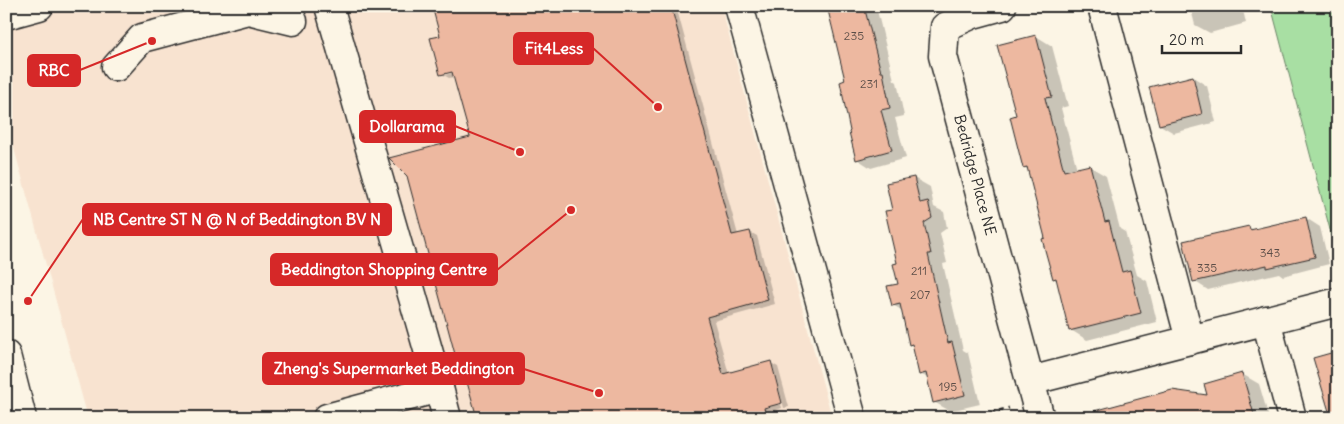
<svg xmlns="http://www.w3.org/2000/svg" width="1344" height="424" font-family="Delius,sans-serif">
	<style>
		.built { fill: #f8e3d0 }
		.green { fill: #a8dfa3; stroke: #6a8567 }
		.shadow { fill: #0003; fill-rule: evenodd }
		.building { fill: #edb8a0; stroke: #2b2b2b }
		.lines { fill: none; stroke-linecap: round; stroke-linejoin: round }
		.minor-casing { stroke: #2b2b2b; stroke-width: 31 }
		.path { stroke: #2b2b2b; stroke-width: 3; stroke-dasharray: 5 4; stroke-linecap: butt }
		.minor { stroke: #fcf5e5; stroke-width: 28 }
		.labels { text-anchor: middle; stroke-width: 4; stroke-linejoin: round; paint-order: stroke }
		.number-label { font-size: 12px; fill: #5c4e48 }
		.street-label { font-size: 15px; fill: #2b2b2b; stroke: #fcf5e5 }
		.leader { fill: none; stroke: #d62828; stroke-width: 2 }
		.callout-dot { fill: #d62828; stroke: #fcf5e5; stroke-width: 2 }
		.callout { fill: #d62828; stroke: #d62828; stroke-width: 2 }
		.callout-label { font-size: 16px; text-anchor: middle; font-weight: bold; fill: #fff }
	</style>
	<rect width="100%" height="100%" fill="#fcf5e5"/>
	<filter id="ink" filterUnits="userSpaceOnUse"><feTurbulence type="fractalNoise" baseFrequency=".02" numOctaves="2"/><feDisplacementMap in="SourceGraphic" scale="10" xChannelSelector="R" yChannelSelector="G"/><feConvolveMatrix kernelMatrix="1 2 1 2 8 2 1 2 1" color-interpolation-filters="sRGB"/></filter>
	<g filter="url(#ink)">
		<!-- built -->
		<polygon class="built" points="721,6 832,418 88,418 6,119 6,7"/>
		<!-- green -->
		<polygon class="green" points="1271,6 1338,6 1338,260"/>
		<!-- shadow -->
		<g class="shadow">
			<path d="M434 6H676L738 235 750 232 757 236 775 304 714 321 729 374 771 363 778 367 789 407 784 408 773 367H771L782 408 771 412 772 418H478L470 386 464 383 471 137 455 77 449 78 442 74V37ZM459 71 446 75V72Z"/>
			<polygon points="828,6 876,6 894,80 897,82 904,116 895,118 906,158 871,168 857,159 847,81"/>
			<polygon points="1190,6 1242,6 1246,23 1210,33 1195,25"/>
			<polygon points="1036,36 1052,46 1068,106 1061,108 1077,169 1089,166 1106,176 1120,229 1125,232 1137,275 1147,281 1157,322 1087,340 1071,330 1058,281 1054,279 1047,239 1029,170 1024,167 1017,116"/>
			<polygon points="1193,77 1207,86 1216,122 1174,133 1160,125"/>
			<polygon points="914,178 930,187 934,207 944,212 947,228 940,233 947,263 943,264 963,350 968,353 980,404 950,411 934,402 928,378 920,374 913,346 911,344 903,311 893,305 899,284 893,211"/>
			<polygon points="1306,218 1320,227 1329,264 1283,276 1279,273 1208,290 1194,281 1249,227 1255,231"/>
			<polygon points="1242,374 1259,384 1269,418 1110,418 1208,396"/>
		</g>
		<!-- building -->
		<g class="building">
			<polygon points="432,6 671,6 732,235 750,231 768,300 707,317 723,374 771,361 782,403 764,408 767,418 477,418 467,382 463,384 407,176 389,158 470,137 452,72 440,75 430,38 440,36"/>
			<polygon points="827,6 864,6 881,72 883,72 890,108 881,110 892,150 856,160 849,132 850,131 840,82 845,80"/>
			<polygon points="1036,35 1052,97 1045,98 1064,171 1090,165 1105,222 1109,221 1122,272 1130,270 1141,313 1069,331 1056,278 1053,279 1042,239 1045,238 1027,167 1023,168 1010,117 1016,115 997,45"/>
			<polygon points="1193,76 1202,114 1159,125 1149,87"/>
			<polygon points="914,177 920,203 928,201 932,218 924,223 931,254 928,254 948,343 952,342 965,395 933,403 926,373 919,375 912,344 909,345 900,304 892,306 887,286 898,284 893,264 897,263 885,211 892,210 886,183"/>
			<polygon points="1306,217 1315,257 1267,268 1267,265 1193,282 1183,241 1249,226 1250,230"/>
			<polygon points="1338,351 1338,418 1331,418 1313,358"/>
			<polygon points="1242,373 1255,418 1095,418 1094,411 1172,390 1207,395 1204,384"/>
		</g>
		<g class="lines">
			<!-- minor casing -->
			<g class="minor-casing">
				<g id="minor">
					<polyline points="329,6 439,388"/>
					<polyline points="739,6 852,418"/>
					<polyline points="1002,6 973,14 945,27 943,56 1040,418"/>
					<polyline points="1102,6 1190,340"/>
					<polyline points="6,15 39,6"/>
					<polyline points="116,67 142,38 248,10 293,21"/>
					<polyline points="1266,320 1292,418"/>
					<polyline points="6,355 22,418"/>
					<polyline points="1030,381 1338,302"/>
					<polyline points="327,418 439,388 447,418"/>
				</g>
			</g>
			<!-- path -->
			<polyline class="path" points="973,418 1009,408"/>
			<!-- minor -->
			<use href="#minor" class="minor"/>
		</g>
	</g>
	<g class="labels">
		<!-- number labels -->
		<g class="number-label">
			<text x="854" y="40">235</text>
			<text x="869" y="88">231</text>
			<text x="1270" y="257">343</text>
			<text x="1207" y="272">335</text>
			<text x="919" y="275">211</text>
			<text x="920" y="299">207</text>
			<text x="948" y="391">195</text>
		</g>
		<!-- street labels -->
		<g class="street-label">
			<text transform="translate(975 175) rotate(75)" y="5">Bedridge Place NE</text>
		</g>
	</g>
	<!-- callouts -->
	<path class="leader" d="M658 107L593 48M152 41L80 70M520 152L455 126M28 301L83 219M571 210L497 270M599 393L524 369"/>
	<g class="callout-dot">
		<circle cx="658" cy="107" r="5"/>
		<circle cx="152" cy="41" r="5"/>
		<circle cx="520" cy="152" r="5"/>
		<circle cx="28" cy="301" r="5"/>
		<circle cx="571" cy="210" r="5"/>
		<circle cx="599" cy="393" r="5"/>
	</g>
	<g class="callout">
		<rect x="514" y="33" width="79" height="31" rx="5"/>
		<rect x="28" y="55" width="52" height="31" rx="5"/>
		<rect x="360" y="111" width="95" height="31" rx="5"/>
		<rect x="83" y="204" width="308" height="31" rx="5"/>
		<rect x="271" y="254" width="226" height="31" rx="5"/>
		<rect x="263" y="353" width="261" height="31" rx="5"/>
	</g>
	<g class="callout-label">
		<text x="554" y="54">Fit4Less</text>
		<text x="54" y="76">RBC</text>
		<text x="407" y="132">Dollarama</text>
		<text x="237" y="225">NB Centre ST N @ N of Beddington BV N</text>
		<text x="384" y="275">Beddington Shopping Centre</text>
		<text x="394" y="374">Zheng's Supermarket Beddington</text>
	</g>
	<!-- margin -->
	<rect width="1344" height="424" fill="none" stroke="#fcf5e5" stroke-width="25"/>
	<rect x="12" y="12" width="1319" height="399" fill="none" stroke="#2b2b2b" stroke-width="2" filter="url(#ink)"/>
	<!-- scale -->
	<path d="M1162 45v8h79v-8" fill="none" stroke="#2b2b2b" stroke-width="2.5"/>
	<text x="1169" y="45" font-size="15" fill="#2b2b2b" stroke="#fcf5e5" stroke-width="4" paint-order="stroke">20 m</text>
</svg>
